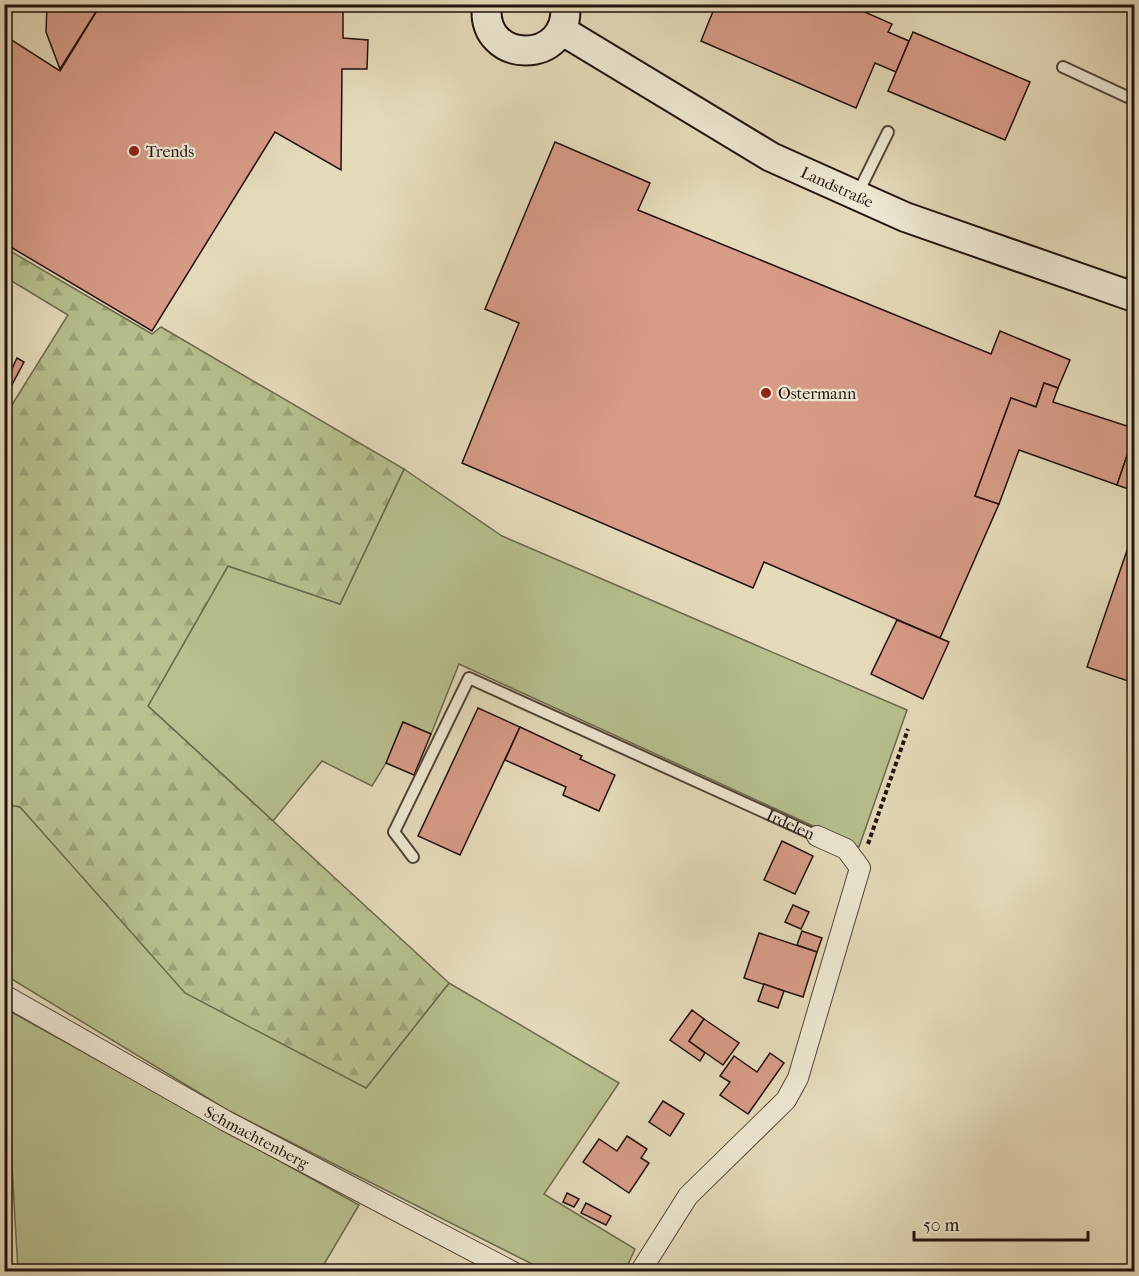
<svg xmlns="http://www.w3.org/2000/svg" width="1139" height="1276" font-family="'IM FELL French Canon',serif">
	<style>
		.grass { fill: #b7c08e; stroke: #6c694e; stroke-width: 1.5 }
		.forest { fill: url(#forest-firs); stroke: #6c694e; stroke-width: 1.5 }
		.building { fill: #d79b88; stroke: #21120d; stroke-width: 1.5 }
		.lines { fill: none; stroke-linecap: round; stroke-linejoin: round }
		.lane-casing { stroke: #524438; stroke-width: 14 }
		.street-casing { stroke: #524438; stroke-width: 22 }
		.secondary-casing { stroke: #21120d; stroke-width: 32 }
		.path { stroke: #21120d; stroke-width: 4; stroke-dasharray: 4.5 3; stroke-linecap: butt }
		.lane { stroke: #eee8d3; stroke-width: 10 }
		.street { stroke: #eee8d3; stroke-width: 20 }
		.secondary { stroke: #eee8d3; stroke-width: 28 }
		.poi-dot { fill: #8f2418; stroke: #eee8d3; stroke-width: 2 }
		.labels { text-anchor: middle; stroke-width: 4.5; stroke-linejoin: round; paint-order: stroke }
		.poi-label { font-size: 16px; fill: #21120d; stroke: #eee8d3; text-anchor: start }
		.street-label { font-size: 16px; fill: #21120d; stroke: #eee8d3 }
	</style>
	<defs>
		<pattern id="forest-firs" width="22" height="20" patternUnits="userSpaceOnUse" patternTransform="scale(1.5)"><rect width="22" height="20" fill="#b7c08e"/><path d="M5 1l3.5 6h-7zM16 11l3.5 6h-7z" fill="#9da479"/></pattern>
	</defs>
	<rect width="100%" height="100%" fill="#e5dbbb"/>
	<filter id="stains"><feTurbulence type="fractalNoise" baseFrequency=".00333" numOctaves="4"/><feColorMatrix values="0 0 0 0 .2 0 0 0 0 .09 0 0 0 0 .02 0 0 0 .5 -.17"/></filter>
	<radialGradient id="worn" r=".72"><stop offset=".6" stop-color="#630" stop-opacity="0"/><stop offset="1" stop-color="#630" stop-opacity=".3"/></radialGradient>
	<!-- grass -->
	<g class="grass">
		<polygon points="404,469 502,536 907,710 859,847 459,664 431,734 403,722 386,763 372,786 322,761 273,821 148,706 228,566 340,604"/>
		<polygon points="4,804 20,807 366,1088 449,983 619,1083 544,1194 635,1249 625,1271 546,1271 229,1111 5,975"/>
		<polygon points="4,1008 359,1205 320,1271 18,1271 5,1045"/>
	</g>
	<!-- forest -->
	<polygon class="forest" points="5,248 152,334 161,327 404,469 340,604 228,566 148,706 449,983 366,1088 185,993 20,807 5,804 5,416 68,315 5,277"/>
	<!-- building -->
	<g class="building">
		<polygon points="47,4 101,4 60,69 46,32"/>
		<polygon points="101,4 343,4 343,38 368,40 367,69 342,69 341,170 275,132 152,331 4,243 4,35 60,71"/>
		<polygon points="716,4 847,4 892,24 888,32 909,41 896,72 875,63 856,108 701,41"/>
		<polygon points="913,32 1030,82 1005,140 888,91"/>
		<polygon points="555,142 650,183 638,210 991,354 1000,331 1070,360 1058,388 1044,383 1036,407 1011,398 975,496 999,504 940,638 764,562 753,588 462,463 519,323 485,309"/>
		<polygon points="17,358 24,362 4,400 4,376 8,377"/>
		<polygon points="1044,383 1058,388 1053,402 1133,428 1134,424 1134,435 1117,485 1019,450 999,504 975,496 1011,398 1036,407"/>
		<polygon points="1134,435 1134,491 1117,485"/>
		<polygon points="1134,530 1134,683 1087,667"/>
		<polygon points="897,620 949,642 923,699 871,674"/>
		<polygon points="478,708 520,727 460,855 418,836"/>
		<polygon points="403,722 431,734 414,775 386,763"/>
		<polygon points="520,727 582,756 580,759 615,775 599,811 563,795 566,787 505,760"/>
		<polygon points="782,841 813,856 795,894 764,880"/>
		<polygon points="793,905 809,912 801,929 785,922"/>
		<polygon points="802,931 822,938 817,952 797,945"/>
		<polygon points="759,933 817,952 803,997 744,978"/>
		<polygon points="764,984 784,991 778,1008 758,1001"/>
		<polygon points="692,1010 704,1019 689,1041 705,1053 700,1061 670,1040"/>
		<polygon points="704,1019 739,1043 723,1065 689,1041"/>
		<polygon points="770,1053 784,1063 748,1114 720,1095 730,1082 720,1076 734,1056 757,1072"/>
		<polygon points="663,1101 684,1114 670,1136 649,1122"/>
		<polygon points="627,1136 647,1149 641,1158 649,1163 629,1193 583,1162 599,1139 617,1151"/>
		<polygon points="567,1193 579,1199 574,1207 563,1202"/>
		<polygon points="586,1203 611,1216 606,1225 581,1213"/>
	</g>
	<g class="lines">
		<!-- lane casing -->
		<g class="lane-casing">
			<g id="lane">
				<polyline points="1063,67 1134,100"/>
				<polyline points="857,195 888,132"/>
				<polyline points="1127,293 1134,274"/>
				<path id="s1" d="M413 857 394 832 469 678 817 836"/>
			</g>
		</g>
		<!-- street casing -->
		<g class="street-casing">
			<g id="street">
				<path id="s2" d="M4 995 226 1121 513 1272"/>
				<polyline points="640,1272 688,1196 786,1100 798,1078 860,868 846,849 817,836"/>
			</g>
		</g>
		<!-- secondary casing -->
		<g class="secondary-casing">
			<g id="secondary">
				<path d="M487 4C479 66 572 66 565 4"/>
				<path id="s3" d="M561 30 771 157 905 217 1134 297"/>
			</g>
		</g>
		<!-- path -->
		<polyline class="path" points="868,844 908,729"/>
		<!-- lane -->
		<use href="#lane" class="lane"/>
		<!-- street -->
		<use href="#street" class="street"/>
		<!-- secondary -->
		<use href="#secondary" class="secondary"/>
	</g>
	<!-- markers -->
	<g class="poi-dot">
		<circle cx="134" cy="151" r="6"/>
		<circle cx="766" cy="393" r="6"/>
	</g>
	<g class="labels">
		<!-- poi labels -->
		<g class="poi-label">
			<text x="146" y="157">Trends</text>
			<text x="778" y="399">Ostermann</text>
		</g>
		<!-- street labels -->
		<g class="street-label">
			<text dy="6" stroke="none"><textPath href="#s3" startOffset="318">Landstraße</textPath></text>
			<text dy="6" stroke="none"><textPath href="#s1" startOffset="556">Irdelen</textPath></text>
			<text dy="6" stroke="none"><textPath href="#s2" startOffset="290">Schmachtenberg</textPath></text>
		</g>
	</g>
	<!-- margin -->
	<rect width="1139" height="1276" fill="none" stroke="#e5dbbb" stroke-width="24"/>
	<rect x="6" y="6" width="1127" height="1264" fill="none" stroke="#21120d" stroke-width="3"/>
	<rect x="12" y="12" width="1115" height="1252" fill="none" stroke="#21120d" stroke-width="1.5"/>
	<!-- scale -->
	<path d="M914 1231v9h174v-9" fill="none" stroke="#21120d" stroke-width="3"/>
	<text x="923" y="1231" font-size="18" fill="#21120d" stroke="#eee8d3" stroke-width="4.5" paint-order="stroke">50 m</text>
	<rect width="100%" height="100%" filter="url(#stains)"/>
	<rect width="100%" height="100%" fill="url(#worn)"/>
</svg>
